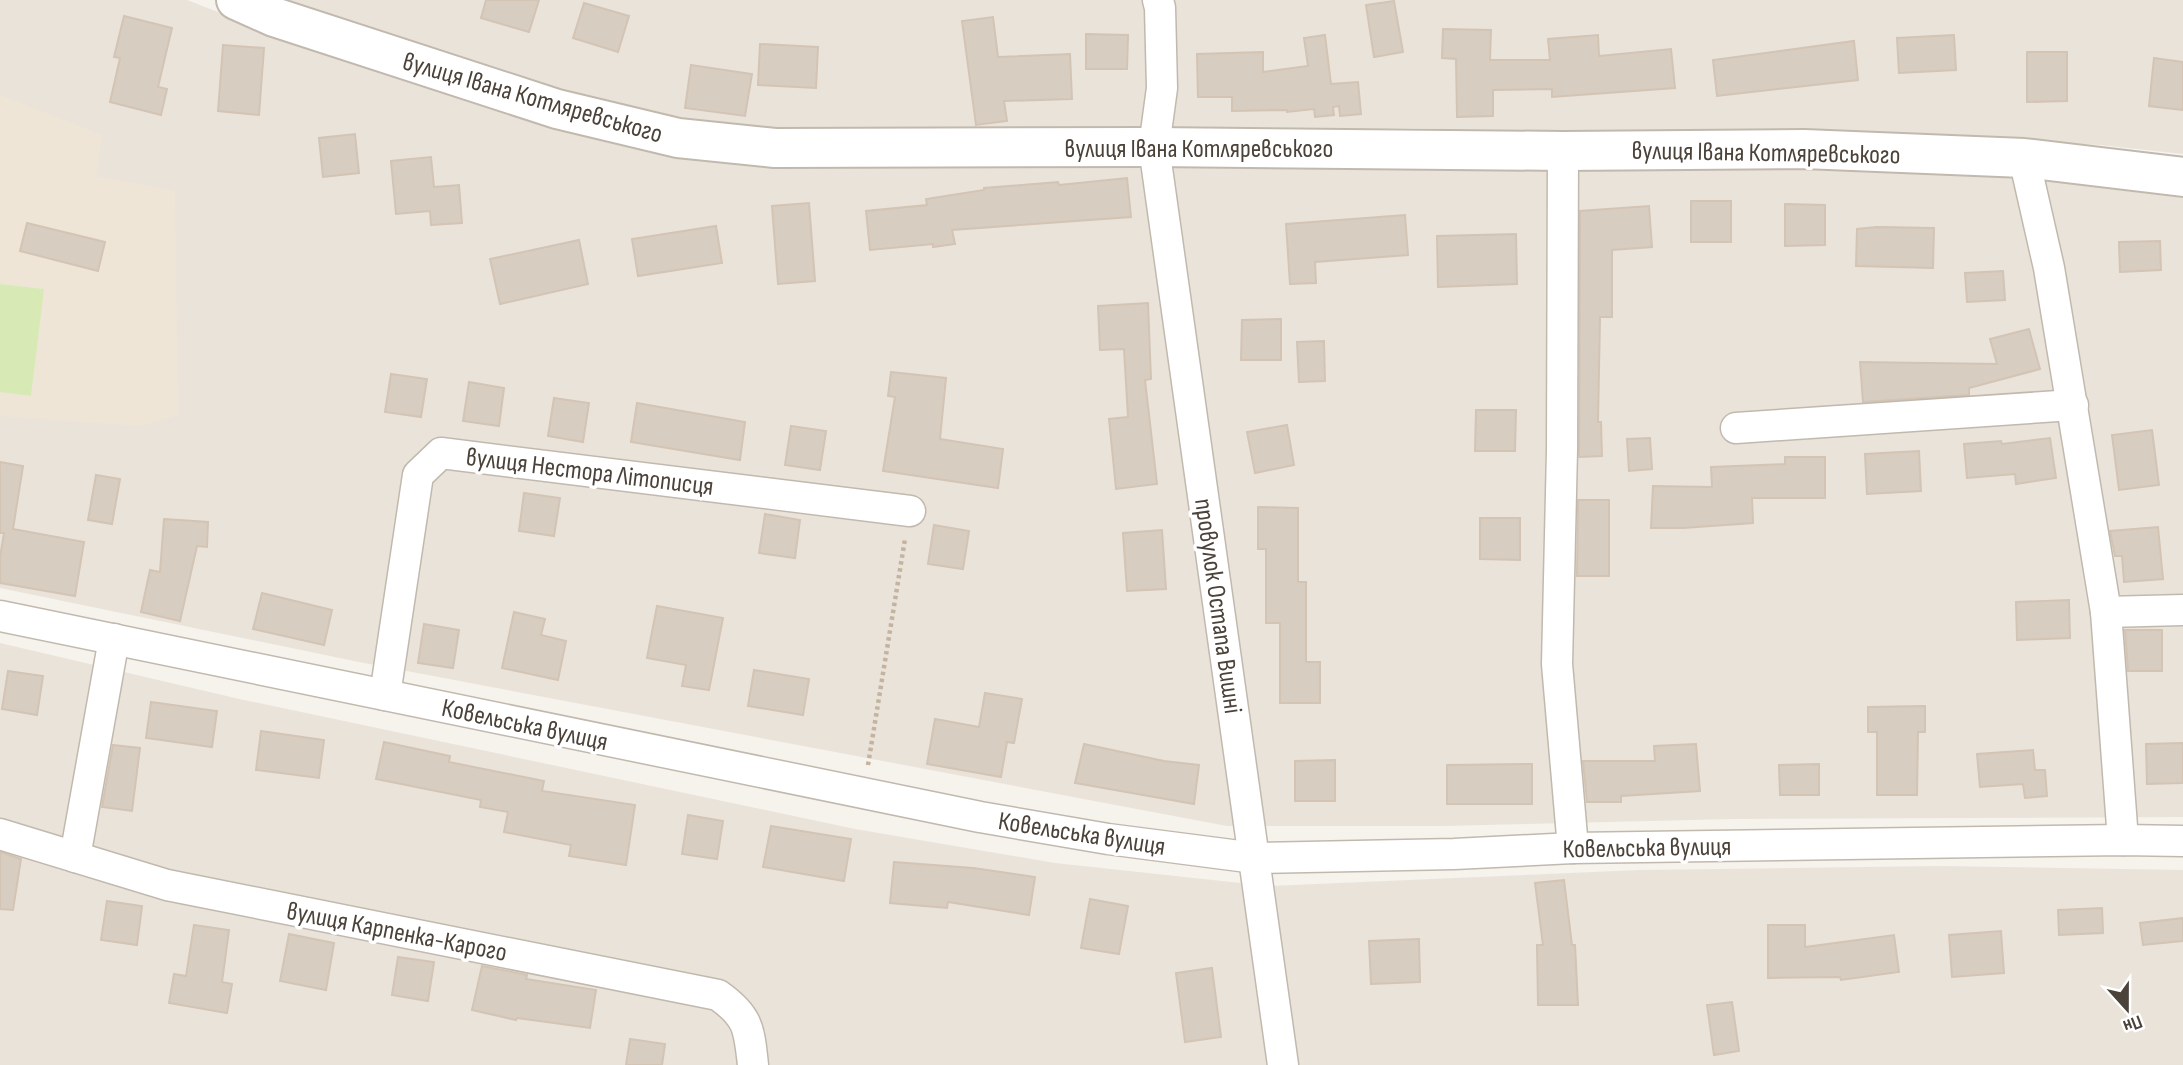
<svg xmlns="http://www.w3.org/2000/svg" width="2183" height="1065" font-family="'Sofia Sans Condensed',sans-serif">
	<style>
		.residential { fill: #eae3da }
		.education { fill: #efe5d6 }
		.green { fill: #d7eab5 }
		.building { fill: #d8cdc1; stroke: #d3c4b4; stroke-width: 2 }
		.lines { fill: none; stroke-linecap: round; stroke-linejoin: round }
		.minor-casing { stroke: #c2b9ae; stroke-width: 33 }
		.tertiary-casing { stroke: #c2b9ae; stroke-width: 42 }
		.path { stroke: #c4b39f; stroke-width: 4.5; stroke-dasharray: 3.5 3.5; stroke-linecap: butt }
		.minor { stroke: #fff; stroke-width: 30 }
		.tertiary { stroke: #fff; stroke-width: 38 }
		.labels { text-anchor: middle; stroke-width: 7; stroke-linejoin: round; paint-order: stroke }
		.street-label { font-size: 26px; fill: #4b4239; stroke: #fff }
	</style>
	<rect width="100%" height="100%" fill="#f6f2ec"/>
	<!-- residential -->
	<g class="residential">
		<polygon points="0,0 187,0 349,63 625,144 1727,163 1993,174 2183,198 2183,817 1733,819 1444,826 1227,826 359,662 0,588"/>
		<polygon points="289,0 2183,0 2183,154 2101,145 1803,131 1606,134 1412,128 1138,133 837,134 686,123 548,87 408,46"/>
		<polygon points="0,643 235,698 855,829 1055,863 1268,886 1640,870 1939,866 2183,870 2183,1065 0,1065"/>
	</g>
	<!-- education -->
	<polygon class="education" points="0,95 102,135 96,176 175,191 178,415 140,426 0,416"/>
	<!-- green -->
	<polygon class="green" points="0,284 44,289 31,396 0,392"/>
	<!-- building -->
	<g class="building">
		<polygon points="486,0 539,0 529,32 481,18"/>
		<polygon points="1394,1 1403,52 1374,57 1366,5"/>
		<polygon points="584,3 629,16 618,52 573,38"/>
		<polygon points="124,16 172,28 158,87 167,89 161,115 110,102 120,58 114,57"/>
		<polygon points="993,17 998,57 1070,54 1072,99 1004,101 1007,121 976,125 962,21"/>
		<polygon points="1443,29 1491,30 1490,60 1550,60 1548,39 1598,35 1599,56 1671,49 1675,88 1552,97 1552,89 1493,90 1493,116 1457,117 1456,59 1442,58"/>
		<polygon points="1086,34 1128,35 1127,69 1086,69"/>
		<polygon points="1325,35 1331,84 1358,82 1361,114 1340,116 1339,106 1333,107 1334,115 1315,117 1314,109 1287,112 1287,110 1232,111 1232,97 1198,97 1197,54 1263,52 1263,72 1308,66 1304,38"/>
		<polygon points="1954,35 1956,70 1899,73 1897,38"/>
		<polygon points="1854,41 1858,80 1717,96 1713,60"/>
		<polygon points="760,44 818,47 816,88 758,85"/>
		<polygon points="223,45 264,48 259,115 218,111"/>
		<polygon points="2027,52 2067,52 2067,101 2027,102"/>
		<polygon points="2154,58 2183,62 2183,110 2149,106"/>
		<polygon points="691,65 752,74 745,116 685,108"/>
		<polygon points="355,134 359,173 323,177 319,138"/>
		<polygon points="431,157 434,187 459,185 462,223 431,225 430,211 396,214 391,161"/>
		<polygon points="1127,178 1131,217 952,230 955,244 933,247 933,244 870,250 866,211 927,205 926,199 984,190 984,188 1058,182 1059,185"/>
		<rect x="1691" y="201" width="40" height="41"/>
		<polygon points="809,203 815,281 778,284 772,206"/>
		<polygon points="1785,204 1825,205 1825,245 1785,246"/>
		<polygon points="1649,206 1652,247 1612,250 1612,317 1600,317 1598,422 1601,422 1602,456 1579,457 1580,211"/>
		<polygon points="1405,215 1408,255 1315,262 1316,283 1290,284 1286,224"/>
		<polygon points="27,223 105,242 98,271 20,251"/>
		<polygon points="716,226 722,263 638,276 632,239"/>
		<polygon points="1877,227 1934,228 1933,268 1856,266 1857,229"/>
		<polygon points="1516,234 1517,284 1438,287 1437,236"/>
		<polygon points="579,240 588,284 500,304 490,259"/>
		<polygon points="2160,241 2161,270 2120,272 2119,242"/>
		<polygon points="2003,271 2005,300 1967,302 1965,273"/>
		<polygon points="1148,303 1151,379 1145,380 1157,484 1116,489 1109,419 1128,417 1124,349 1100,350 1098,306"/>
		<polygon points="1281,319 1281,360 1241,360 1242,320"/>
		<polygon points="2029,329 2040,369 1969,388 1969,395 1863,402 1860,362 1997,364 1990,339"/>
		<polygon points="1324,341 1325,381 1299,382 1297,342"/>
		<polygon points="891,372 946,378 940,439 1003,449 998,488 883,471 895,397 888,396"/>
		<polygon points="391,374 427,379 421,417 385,412"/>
		<polygon points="469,382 504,388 499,426 463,421"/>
		<polygon points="554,398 589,403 583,442 548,436"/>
		<polygon points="637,403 745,422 740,460 631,442"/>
		<polygon points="1476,410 1516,410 1515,451 1475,451"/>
		<polygon points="1287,425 1294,465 1255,473 1247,432"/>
		<polygon points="791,426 826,431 820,470 785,465"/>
		<polygon points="2152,430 2159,485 2119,490 2112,435"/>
		<polygon points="1650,438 1652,469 1629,471 1627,439"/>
		<polygon points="2050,438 2056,478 2016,484 2015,474 1967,478 1964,444 2001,441 2002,444"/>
		<polygon points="1919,451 1921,491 1867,494 1865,454"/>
		<polygon points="1785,457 1825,457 1825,498 1752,498 1753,523 1683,528 1651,528 1653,486 1712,487 1711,467 1785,464"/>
		<polygon points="0,462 23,466 13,529 84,542 75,596 0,583 0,557 4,533 0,533"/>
		<polygon points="96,475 120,479 112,524 88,520"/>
		<polygon points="524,493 560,498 554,536 519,531"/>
		<polygon points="1578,500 1609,500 1609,576 1577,576"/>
		<polygon points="1258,507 1298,508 1298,582 1306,582 1306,662 1320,662 1320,703 1280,703 1280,623 1266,623 1266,549 1258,549"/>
		<polygon points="765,514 800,520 795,558 759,553"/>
		<polygon points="1480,518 1520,518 1520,560 1480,559"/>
		<polygon points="164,519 208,522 207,547 197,546 180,621 141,612 150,570 160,572"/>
		<polygon points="934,525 969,531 963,569 928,564"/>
		<polygon points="2158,527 2163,579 2124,582 2122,556 2115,556 2110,531"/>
		<polygon points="1162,530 1166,589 1127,591 1123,533"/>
		<polygon points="262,593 332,610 324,645 253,629"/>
		<polygon points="2069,600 2070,638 2017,640 2016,602"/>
		<polygon points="657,606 723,618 709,690 682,686 686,665 647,658"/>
		<polygon points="514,612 545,619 541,635 566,641 558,680 502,668"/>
		<polygon points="424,624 459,630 453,668 418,663"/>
		<polygon points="2125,630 2162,630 2162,671 2128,671"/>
		<polygon points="754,670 809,679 803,715 748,706"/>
		<polygon points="8,671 43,676 37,715 2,709"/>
		<polygon points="985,693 1022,699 1014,743 1007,742 1001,777 927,764 935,719 979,727"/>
		<polygon points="151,702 217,711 212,747 146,738"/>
		<polygon points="1925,706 1925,732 1918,732 1917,795 1877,795 1877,732 1868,732 1868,707"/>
		<polygon points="261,731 324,740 319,778 256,770"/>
		<polygon points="384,742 450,756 449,762 544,781 542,791 635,805 626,865 569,856 571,845 504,832 508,812 480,807 481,800 376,779"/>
		<polygon points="2183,743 2183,783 2147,784 2146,744"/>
		<polygon points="1084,744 1164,761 1199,765 1194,804 1075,783"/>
		<polygon points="1696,744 1700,791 1621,796 1621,802 1587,802 1583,761 1655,761 1654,746"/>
		<polygon points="113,745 140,748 132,811 102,807"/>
		<polygon points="2033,750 2035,770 2045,770 2047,796 2025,798 2023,784 1980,787 1977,754"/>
		<polygon points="1335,760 1335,801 1295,801 1295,761"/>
		<polygon points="1532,764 1532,804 1447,804 1447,765"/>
		<polygon points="1819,764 1819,795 1780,795 1779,765"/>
		<polygon points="688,815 723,821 717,859 682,854"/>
		<polygon points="771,826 851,839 844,881 763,867"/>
		<polygon points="0,852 21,859 13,910 0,909"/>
		<polygon points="894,862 973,868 1035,877 1029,915 948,902 947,908 890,903"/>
		<polygon points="1564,880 1572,945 1575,945 1578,1005 1538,1005 1537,945 1543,945 1535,883"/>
		<polygon points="1090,899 1128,906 1119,954 1081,948"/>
		<polygon points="107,901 142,906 137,945 101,940"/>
		<polygon points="2102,908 2103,933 2059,935 2058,910"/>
		<polygon points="2183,918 2183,941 2143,945 2140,923"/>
		<polygon points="194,925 229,930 222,982 232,984 227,1013 169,1003 174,974 186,976"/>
		<polygon points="1768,925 1805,925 1805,947 1894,935 1899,972 1841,980 1840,977 1768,978"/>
		<polygon points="2001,931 2004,973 1952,977 1949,935"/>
		<polygon points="289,934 334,943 326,990 280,981"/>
		<polygon points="1419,939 1420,982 1371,984 1369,941"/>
		<polygon points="398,957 434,962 428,1001 392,995"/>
		<polygon points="482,966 527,975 526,979 596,990 590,1028 517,1018 516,1020 472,1010"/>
		<polygon points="1212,968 1221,1037 1185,1042 1176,973"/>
		<polygon points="1732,1002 1739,1051 1714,1055 1707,1005"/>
		<polygon points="630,1039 665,1044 662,1065 626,1065"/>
	</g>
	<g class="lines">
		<!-- minor casing -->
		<g class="minor-casing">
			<g id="minor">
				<polyline points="1158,0 1160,8 1162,88 1154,147 1283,1065"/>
				<polyline points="1563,151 1562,450 1557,664 1573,848"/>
				<polyline points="2024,158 2049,268 2106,612 2123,840"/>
				<polyline points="1736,428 2073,405"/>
				<polyline points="2106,612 2183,610"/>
				<polyline points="0,616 980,817 1108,839 1255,858 1454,854 1573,848 2123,840 2183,841"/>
				<polyline points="385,695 418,475 441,453 910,511"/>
				<path d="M0 834 167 885 718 995C749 1017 749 1029 753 1065"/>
				<polyline points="75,857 114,639"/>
			</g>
		</g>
		<!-- tertiary casing -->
		<g class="tertiary-casing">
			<polyline id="tertiary" points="236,0 274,17 557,109 678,138 775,148 1154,147 1563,151 1804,149 2024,158 2183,177"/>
		</g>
		<!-- path -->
		<polyline class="path" points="868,765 905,539"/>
		<!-- minor -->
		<use href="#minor" class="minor"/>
		<!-- tertiary -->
		<use href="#tertiary" class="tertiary"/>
	</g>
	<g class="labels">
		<!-- street labels -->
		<g class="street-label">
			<text transform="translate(533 97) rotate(16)" y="9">вулиця Івана Котляревського</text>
			<text x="1199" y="157">вулиця Івана Котляревського</text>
			<text transform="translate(1766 152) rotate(1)" y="9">вулиця Івана Котляревського</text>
			<text transform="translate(590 471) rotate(7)" y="9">вулиця Нестора Літописця</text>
			<text transform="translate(1219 606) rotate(82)" y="9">провулок Остапа Вишні</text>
			<text transform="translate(525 724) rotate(12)" y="9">Ковельська вулиця</text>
			<text transform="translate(1082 833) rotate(9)" y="9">Ковельська вулиця</text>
			<text transform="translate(1647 847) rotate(-1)" y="9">Ковельська вулиця</text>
			<text transform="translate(397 931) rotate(11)" y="9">вулиця Карпенка-Карого</text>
		</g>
	</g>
	<!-- north arrow -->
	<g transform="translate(2127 1009) rotate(159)" stroke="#ffffff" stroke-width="5" paint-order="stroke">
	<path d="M0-5L12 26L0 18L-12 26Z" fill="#4b4239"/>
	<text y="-10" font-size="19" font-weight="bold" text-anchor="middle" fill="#4b4239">Пн</text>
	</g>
</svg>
